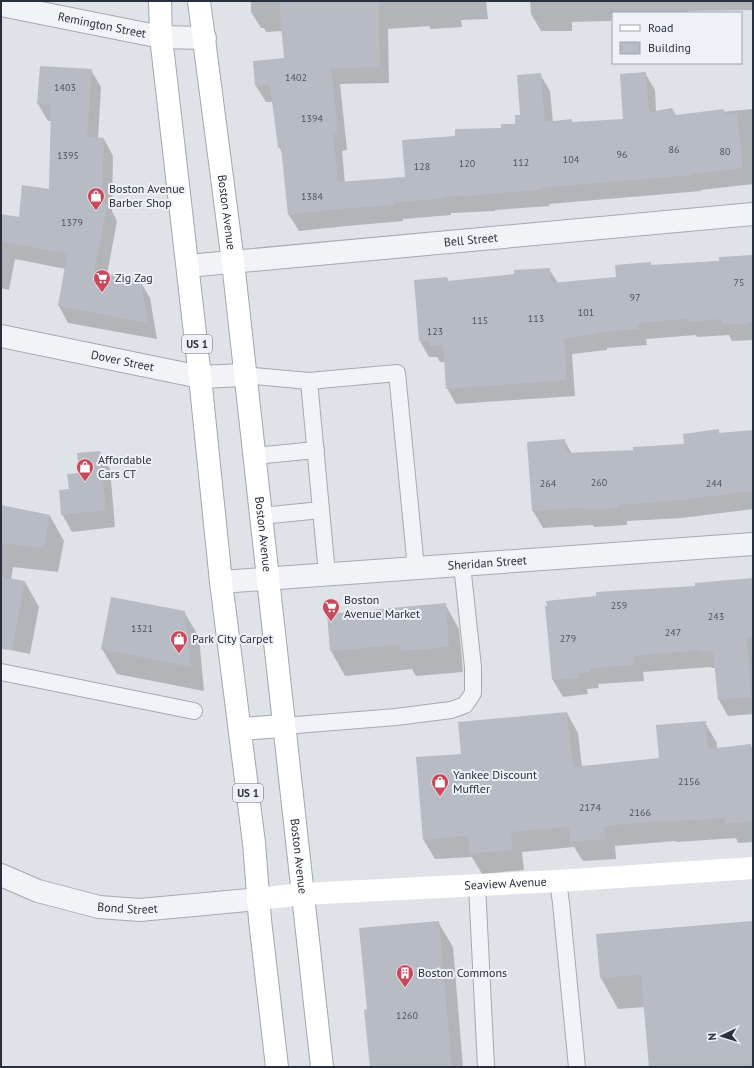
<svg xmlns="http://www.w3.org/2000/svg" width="754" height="1068" font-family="'PT Sans',sans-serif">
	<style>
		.shadow { fill: #0003 }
		.building { fill: #b6bbc4 }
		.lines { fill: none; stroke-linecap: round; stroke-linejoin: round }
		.lane-casing { stroke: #a4a9b1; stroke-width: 18 }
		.street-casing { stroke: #a4a9b1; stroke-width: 24 }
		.primary-casing { stroke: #9fa7b3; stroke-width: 24 }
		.lane { stroke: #f1f3f6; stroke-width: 16 }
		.street { stroke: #f1f3f6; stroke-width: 22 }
		.secondary { stroke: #fff; stroke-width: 22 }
		.primary { stroke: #fff; stroke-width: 22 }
		.labels { text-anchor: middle; stroke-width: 4; stroke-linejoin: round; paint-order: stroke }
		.number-label { font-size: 10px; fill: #4c5360 }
		.shield { fill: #eef1f5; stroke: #636a75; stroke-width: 1 }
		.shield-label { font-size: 11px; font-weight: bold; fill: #28303e }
		.street-label { font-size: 12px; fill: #28303e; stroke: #eef1f5 }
		.poi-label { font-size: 12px; fill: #28303e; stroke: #eef1f5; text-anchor: start }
	</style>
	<rect width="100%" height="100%" fill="#dfe2e7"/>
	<!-- shadow -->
	<g class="shadow">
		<polygon points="251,1 486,1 488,19 461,20 462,27 431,29 429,26 388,29 389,83 340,84 347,150 342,151 345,183 406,178 456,137 502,129 516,125 540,74 550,91 553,122 571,120 573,123 624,120 645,73 655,90 656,112 676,116 753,109 753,184 701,190 701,191 549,204 550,206 495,210 495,211 451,213 451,215 403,219 403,221 347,226 299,231 289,215 283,154 279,147 273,102 266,102 256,86 285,59 283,31 266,32 264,28 261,28 251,12"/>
		<polygon points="530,1 753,1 753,10 687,11 687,13 613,13 613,18 611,18 611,21 572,22 572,31 541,31 531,14"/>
		<polygon points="91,70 101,87 98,138 104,139 113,156 112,211 117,221 107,275 140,281 150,298 157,339 68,323 59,306 66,269 15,259 9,290 1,288 1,215 20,218 50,190 52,121 48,121 38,104"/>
		<polygon points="753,256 753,340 732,341 729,335 697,337 696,335 646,339 647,345 607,348 607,350 572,354 575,396 456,404 447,388 445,362 440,362 437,357 429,357 420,341 415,281 447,278 449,282 515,275 549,269 558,283 617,278 650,264 652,266 720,261"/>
		<polygon points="718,430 720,434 753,431 753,509 682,518 627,521 627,525 594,527 593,525 543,528 533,511 528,443 564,440 572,454 634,451 686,445"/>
		<polygon points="100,452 110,469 115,527 72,532 62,514 80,474"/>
		<polygon points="1,507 50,516 64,541 58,572 13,567 11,580 25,582 39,607 30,654 1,648"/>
		<polygon points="753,579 753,714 728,716 719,700 716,668 712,668 711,667 643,672 644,681 598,684 599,688 587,689 588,694 563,697 553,680 696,587"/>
		<polygon points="445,604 459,629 463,672 416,676 412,669 345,676 331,651"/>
		<polygon points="184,612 199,637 204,691 117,674 102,649"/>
		<polygon points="567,713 578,733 582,767 660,759 705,723 717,743 717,749 750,745 753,749 753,842 738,843 736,838 676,842 675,841 615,846 616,859 583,861 574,847 522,852 524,870 482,874 472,857 435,859 423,839 462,755"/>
		<polygon points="438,922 453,947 463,1067 371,1067 368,1010"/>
		<polygon points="753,922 753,1067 650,1067 645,1007 618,1009 601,978"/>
	</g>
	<!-- building -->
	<g class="building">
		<polygon points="279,1 379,1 380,67 331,68 338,134 333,134 338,182 405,177 402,140 455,136 455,129 501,128 501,124 515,124 515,115 520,115 517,75 541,73 545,122 572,119 572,122 623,119 620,74 646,72 649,112 672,108 676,115 724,109 724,115 737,113 743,168 692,174 692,175 540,188 541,190 486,194 486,195 442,197 442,199 394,202 395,205 337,209 288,215 281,147 278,148 270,85 255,86 253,61 284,58"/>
		<polygon points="40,66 92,69 87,137 104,138 102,202 108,203 94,272 141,280 148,323 58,306 67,254 1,241 1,214 19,217 22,185 49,189 51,105 37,104"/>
		<polygon points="753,255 753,322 747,322 748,324 722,325 722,319 687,322 686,319 638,323 638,329 598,332 598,334 564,338 567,380 446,389 443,345 430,346 429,341 419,341 414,280 447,277 448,281 514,274 514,270 550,268 551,283 616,277 615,265 651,262 651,265 719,261 719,257"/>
		<polygon points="719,429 719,433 753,430 753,491 672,501 618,505 618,508 583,510 583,508 532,511 527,442 565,439 566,453 633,450 633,447 684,444 683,434"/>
		<polygon points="100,451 106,510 61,515 59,490 69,489 67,474 79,473 77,453"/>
		<polygon points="1,505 50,515 44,548 1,543"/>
		<polygon points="1,577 25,581 12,650 1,649"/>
		<polygon points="753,578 753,637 747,637 751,697 718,700 713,651 701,652 701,650 634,656 635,665 590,668 590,672 578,673 579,678 552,680 545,606 547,606 546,601 596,596 596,592 695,586 695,583"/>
		<polygon points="111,597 185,611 191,667 101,649"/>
		<polygon points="446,603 449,647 401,651 400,645 330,651 327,614"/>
		<polygon points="567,712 573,767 659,758 656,725 706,721 708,749 751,744 753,764 753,821 726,824 725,818 663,822 663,821 604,826 605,839 570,842 569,827 511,832 513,850 470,854 468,836 423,840 416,757 461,754 458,722"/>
		<polygon points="439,921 452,1067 370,1067 364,1010 367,1009 359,928"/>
		<polygon points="753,921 753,1065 728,1067 649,1067 641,975 600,978 596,934"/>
	</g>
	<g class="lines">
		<!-- lane casing -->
		<g class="lane-casing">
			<g id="lane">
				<polyline points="244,375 309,381"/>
				<polyline points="254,456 316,450"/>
				<polyline points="261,516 321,510"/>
				<polyline points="327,574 309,381 397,373 416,568"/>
				<polyline points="1,672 194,711"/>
				<polyline points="284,726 396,717 451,710 465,705 473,693 473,667 462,565"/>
				<polyline points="558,881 561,903 577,1067"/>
				<polyline points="477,885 486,1067"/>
			</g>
		</g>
		<!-- street casing -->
		<g class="street-casing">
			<g id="street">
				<path id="s1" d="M1 5 161 37 205 38"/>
				<path id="s2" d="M188 266 753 214"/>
				<path id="s3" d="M1 336 200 377 244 375"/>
				<path id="s4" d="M221 582 753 544"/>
				<path id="s5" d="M1 875 38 891 99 907 140 910 258 899"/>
			</g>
		</g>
		<!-- primary casing -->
		<g class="primary-casing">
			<g id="primary">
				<polyline points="160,1 161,37 200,377 221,582 254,843 260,920 277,1067"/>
				<path id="s7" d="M199 1 233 262 322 1067"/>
				<polyline points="240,729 284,726"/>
			</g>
		</g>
		<!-- lane -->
		<use href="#lane" class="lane"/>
		<!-- street -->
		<use href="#street" class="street"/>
		<!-- secondary -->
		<path class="secondary" id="s6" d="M258 899 303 894 558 881 753 868"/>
		<!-- primary -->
		<use href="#primary" class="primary"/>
	</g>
	<!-- icons -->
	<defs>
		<g id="shop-pin" transform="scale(0.9)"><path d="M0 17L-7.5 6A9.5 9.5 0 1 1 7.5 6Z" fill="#c8495c" stroke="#eef1f5"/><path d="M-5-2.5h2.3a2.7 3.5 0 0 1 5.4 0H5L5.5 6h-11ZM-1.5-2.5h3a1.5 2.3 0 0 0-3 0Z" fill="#fff"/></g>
		<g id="supermarket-pin" transform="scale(0.9)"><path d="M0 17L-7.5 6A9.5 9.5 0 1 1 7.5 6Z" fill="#c8495c" stroke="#eef1f5"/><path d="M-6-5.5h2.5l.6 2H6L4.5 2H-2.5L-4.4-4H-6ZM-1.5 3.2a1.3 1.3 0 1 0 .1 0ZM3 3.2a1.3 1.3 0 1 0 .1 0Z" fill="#fff"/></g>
		<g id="building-pin" transform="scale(0.9)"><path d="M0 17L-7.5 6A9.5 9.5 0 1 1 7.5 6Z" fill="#c8495c" stroke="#eef1f5"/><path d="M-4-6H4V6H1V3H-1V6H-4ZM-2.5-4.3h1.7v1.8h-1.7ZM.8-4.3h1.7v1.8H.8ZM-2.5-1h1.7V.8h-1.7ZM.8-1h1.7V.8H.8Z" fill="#fff"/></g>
	</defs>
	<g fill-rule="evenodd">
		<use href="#shop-pin" x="96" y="196"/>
		<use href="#supermarket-pin" x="102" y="278"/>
		<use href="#shop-pin" x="85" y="467"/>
		<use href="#supermarket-pin" x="331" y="607"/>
		<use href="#shop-pin" x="179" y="639"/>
		<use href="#shop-pin" x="440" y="782"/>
		<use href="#building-pin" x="405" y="973"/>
	</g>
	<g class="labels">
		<!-- number labels -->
		<g class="number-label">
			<text x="296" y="81">1402</text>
			<text x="65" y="91">1403</text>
			<text x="312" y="122">1394</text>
			<text x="674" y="153">86</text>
			<text x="725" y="155">80</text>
			<text x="622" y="158">96</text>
			<text x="68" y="159">1395</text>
			<text x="571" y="163">104</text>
			<text x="521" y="166">112</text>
			<text x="467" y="167">120</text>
			<text x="422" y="170">128</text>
			<text x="312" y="200">1384</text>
			<text x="72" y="226">1379</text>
			<text x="739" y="286">75</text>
			<text x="635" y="301">97</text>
			<text x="586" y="316">101</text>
			<text x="536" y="322">113</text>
			<text x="480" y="324">115</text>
			<text x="435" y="335">123</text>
			<text x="599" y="486">260</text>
			<text x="548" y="487">264</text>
			<text x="714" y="487">244</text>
			<text x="619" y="609">259</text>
			<text x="716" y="620">243</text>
			<text x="142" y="632">1321</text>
			<text x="673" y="636">247</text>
			<text x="568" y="642">279</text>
			<text x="689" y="785">2156</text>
			<text x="590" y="811">2174</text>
			<text x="640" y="816">2166</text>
			<text x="407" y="1019">1260</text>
		</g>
		<!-- shield labels -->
		<g class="shield">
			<rect x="182" y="335" width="30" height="18" rx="3"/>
			<rect x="233" y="784" width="30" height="18" rx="3"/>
		</g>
		<g class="shield-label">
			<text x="197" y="348">US 1</text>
			<text x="248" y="797">US 1</text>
		</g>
		<!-- street labels -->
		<g class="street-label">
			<text dy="4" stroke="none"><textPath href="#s1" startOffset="103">Remington Street</textPath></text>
			<text dy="4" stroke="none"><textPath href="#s7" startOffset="213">Boston Avenue</textPath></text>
			<text dy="4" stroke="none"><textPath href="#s2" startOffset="284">Bell Street</textPath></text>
			<text dy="4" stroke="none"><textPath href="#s3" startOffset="124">Dover Street</textPath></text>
			<text dy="4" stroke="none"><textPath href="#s7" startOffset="537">Boston Avenue</textPath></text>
			<text dy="4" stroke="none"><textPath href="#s4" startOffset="267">Sheridan Street</textPath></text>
			<text dy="4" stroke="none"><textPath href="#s7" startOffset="861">Boston Avenue</textPath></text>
			<text dy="4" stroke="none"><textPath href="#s6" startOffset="248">Seaview Avenue</textPath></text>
			<text dy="4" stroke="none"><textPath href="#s5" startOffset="132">Bond Street</textPath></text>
		</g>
		<!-- poi labels -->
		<g class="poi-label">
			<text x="109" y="193">Boston Avenue<tspan x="109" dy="14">Barber Shop</tspan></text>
			<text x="115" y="282">Zig Zag</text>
			<text x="98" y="464">Affordable<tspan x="98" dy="14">Cars CT</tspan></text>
			<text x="344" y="604">Boston<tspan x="344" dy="14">Avenue Market</tspan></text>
			<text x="192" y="643">Park City Carpet</text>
			<text x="453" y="779">Yankee Discount<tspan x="453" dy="14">Muffler</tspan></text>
			<text x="418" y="977">Boston Commons</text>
		</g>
	</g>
	<!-- border -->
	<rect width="754" height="1068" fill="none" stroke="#28303e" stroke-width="4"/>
	<!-- legend -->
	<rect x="612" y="12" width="130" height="52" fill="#eef1f5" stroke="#9fa4ac"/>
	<rect x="620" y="25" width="20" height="6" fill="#ffffff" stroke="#9fa4ac"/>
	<text x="648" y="32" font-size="12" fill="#28303e">Road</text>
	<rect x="620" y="42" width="20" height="12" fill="#b6bbc4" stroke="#9fa4ac"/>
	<text x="648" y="52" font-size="12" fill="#28303e">Building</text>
	<!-- north arrow -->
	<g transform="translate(722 1036) rotate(266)" stroke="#eef1f5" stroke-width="3" paint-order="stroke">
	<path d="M0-3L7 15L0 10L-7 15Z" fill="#28303e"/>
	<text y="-6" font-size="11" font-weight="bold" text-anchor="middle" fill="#28303e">N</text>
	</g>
</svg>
